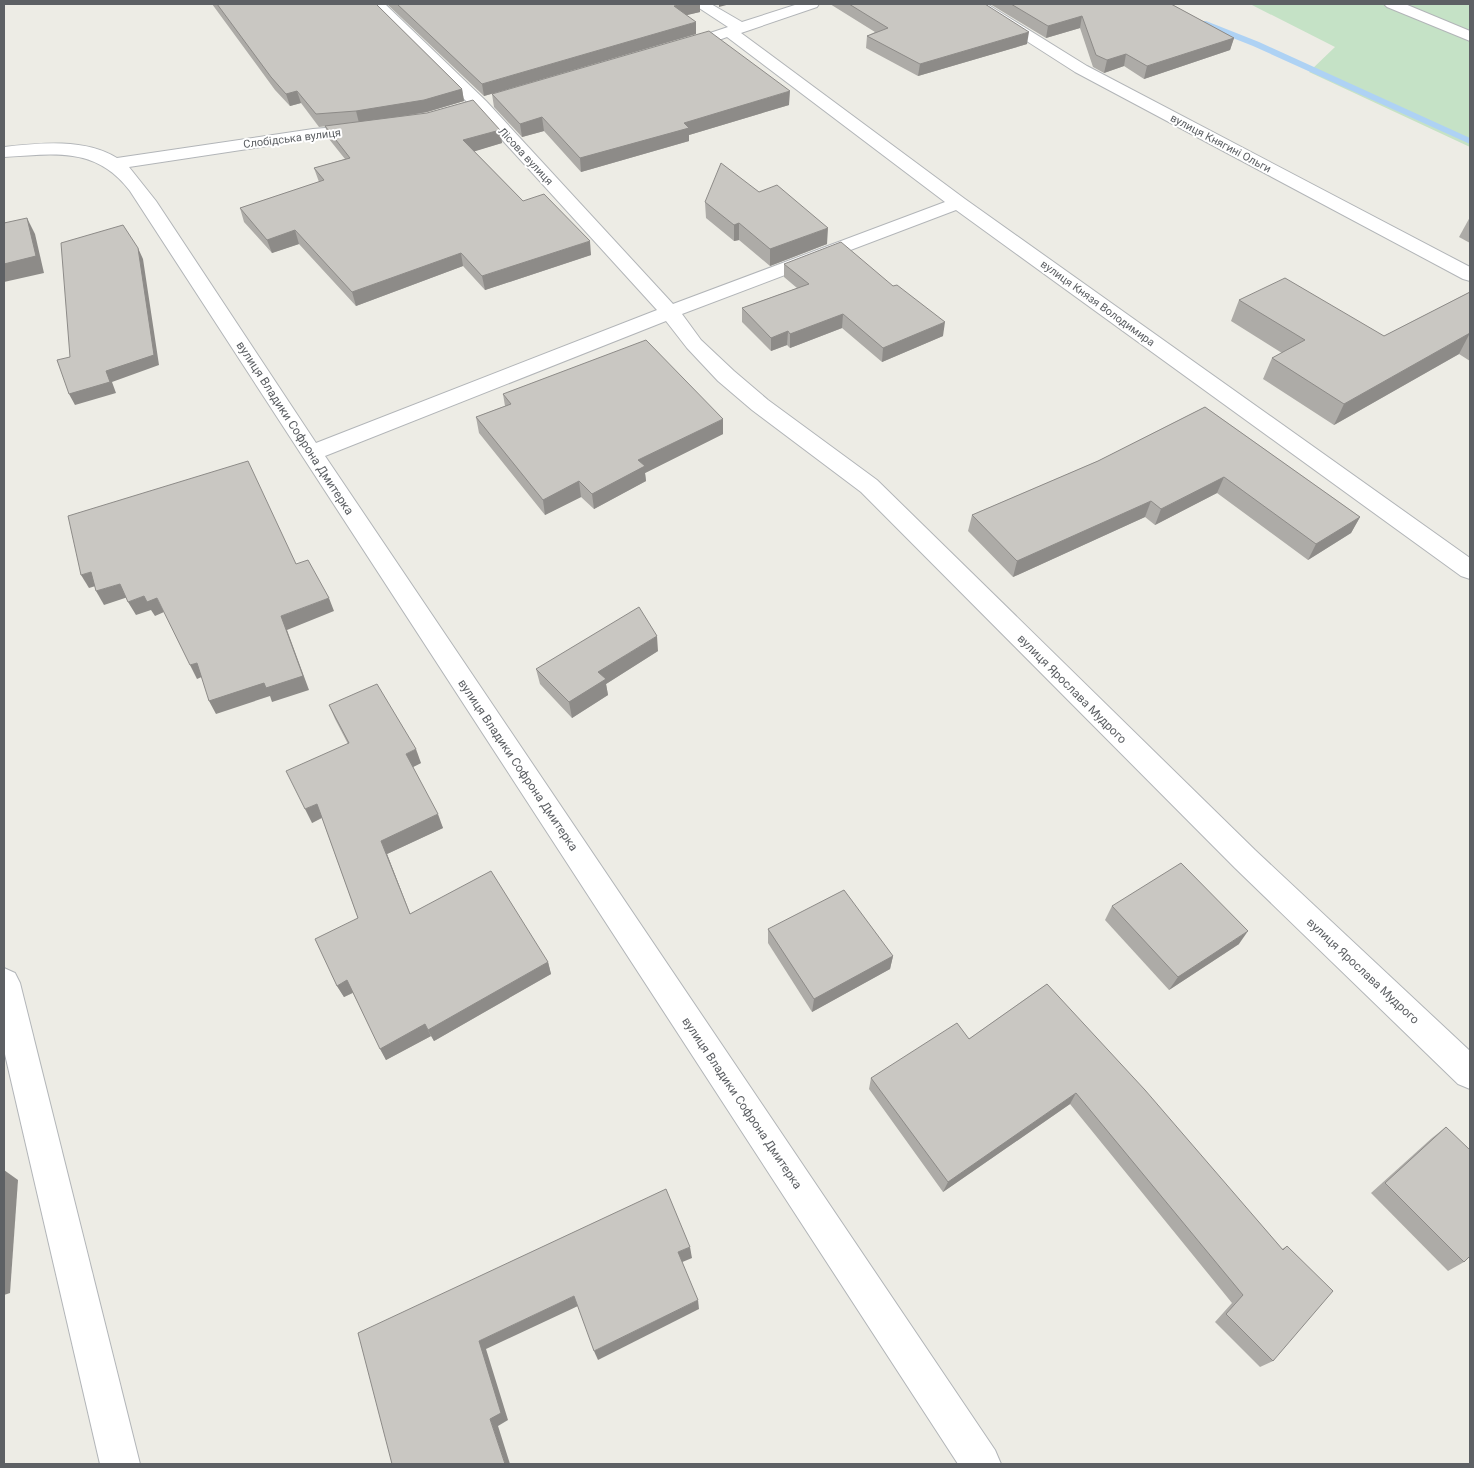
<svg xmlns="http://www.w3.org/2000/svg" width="1474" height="1468" font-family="Roboto,sans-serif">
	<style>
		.green { fill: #c5e2c6 }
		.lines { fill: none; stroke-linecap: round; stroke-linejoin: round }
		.stream { fill: #aed2f4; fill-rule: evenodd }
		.lane-casing { stroke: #b2b5b8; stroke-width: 2 }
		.street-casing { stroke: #b2b5b8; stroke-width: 2 }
		.lane { fill: #fff; fill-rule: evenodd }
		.street { fill: #fff; fill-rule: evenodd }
		.wall { fill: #adaba7 }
		.shaded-wall { fill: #8d8b88 }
		.building { fill: #c9c7c2; stroke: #8d8b88 }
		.labels { text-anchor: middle; stroke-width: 4; stroke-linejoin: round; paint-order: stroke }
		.far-street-label { font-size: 11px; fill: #5d6064; stroke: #fff }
		.street-label { font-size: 12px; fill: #5d6064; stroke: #fff }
	</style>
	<rect width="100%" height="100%" fill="#edece5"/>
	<!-- green -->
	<polygon class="green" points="1250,4 1470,4 1470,147 1309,72 1335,47"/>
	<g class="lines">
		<!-- stream -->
		<polygon class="stream" points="1200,21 1206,21 1259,42 1470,138 1470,144 1253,46 1200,25"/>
		<!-- lane casing -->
		<g class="lane-casing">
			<polygon id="lane" points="4,968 15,973 20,983 140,1464 100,1464 4,1050"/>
		</g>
		<!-- street casing -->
		<g class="street-casing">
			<g id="street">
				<path d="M370 4H385L486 101 673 304 945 202 727 37 716 41 710 39 708 36 710 33 728 27 693 4H711L742 22 798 4H819L817 7 741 33 965 199 1470 558V579L1461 576 956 210 682 314 701 340 734 371 768 400 877 480 1255 850 1470 1051V1089L1458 1084 1235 868 861 492 752 410 718 381 687 348 666 321 325 456 995 1450 1001 1464H958L130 191C96 146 54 154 4 157V147C40 143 84 138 117 158L313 129 363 125 369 126 372 130 369 134 363 135 313 139 129 167 156 201 316 443 657 310 474 109Z"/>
				<polygon points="969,4 987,4 1087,66 1470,267 1470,281 1463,279 1075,72"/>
				<polygon points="1384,4 1405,4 1470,31 1470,41 1387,7"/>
			</g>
		</g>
		<!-- lane -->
		<use href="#lane" class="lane"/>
		<!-- street -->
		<use href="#street" class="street"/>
	</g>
	<!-- wall -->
	<g class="wall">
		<polygon points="212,4 376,4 462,89 464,101 427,112 412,115 500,130 502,143 474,151 523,201 591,255 485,290 463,266 356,306 299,244 272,253 244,222 240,208 319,182 314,168 345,159 329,139 325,126 328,126 319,127 301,103 290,106 275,90"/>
		<polygon points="387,4 700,4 700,12 686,15 696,34 484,96"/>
		<polygon points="830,4 985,4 1027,44 918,76 866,48 867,36 875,32"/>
		<polygon points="990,4 1171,4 1234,38 1230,50 1144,79 1124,66 1104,73 1093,67 1080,28 1046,38"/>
		<polygon points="492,94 789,105 689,135 689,141 581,172 544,131 522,137 494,107"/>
		<polygon points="705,202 827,244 770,266 739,240 734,241 706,218"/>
		<polygon points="1470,217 1470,243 1459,237"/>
		<polygon points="784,264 943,336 882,362 842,328 790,348 787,345 771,351 742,322 742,308 797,288 784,277"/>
		<polygon points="1470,292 1470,361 1459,354 1334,425 1263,379 1272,358 1282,353 1231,321 1239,300 1384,336"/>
		<polygon points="503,394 723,434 645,473 646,481 594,509 581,497 545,515 479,433 476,417 505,406"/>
		<polygon points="1205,407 1360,517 1351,533 1308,560 1217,493 1155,525 1145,517 1013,577 968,531 972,515 1098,461"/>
		<polygon points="658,651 606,684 608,695 572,718 540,684 536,669"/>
		<polygon points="329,705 421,763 413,767 443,828 387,854 410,914 548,962 551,974 434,1041 431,1036 386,1060 353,993 344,997 337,986 358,918 322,818 312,823 348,744 335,719"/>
		<polygon points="1112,906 1239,944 1169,990 1105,920"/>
		<polygon points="768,929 893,956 890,969 812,1012 768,943"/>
		<polygon points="1047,984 1282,1249 1287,1246 1273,1361 1260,1367 1215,1322 1232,1303 1070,1104 943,1192 869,1089 871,1078 969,1039"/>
		<polygon points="1446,1127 1464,1262 1448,1271 1371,1193 1432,1138"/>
	</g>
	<!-- shaded-wall -->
	<g class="shaded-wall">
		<polygon points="684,4 700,4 700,12 675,18 674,6"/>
		<polygon points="719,4 730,4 719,7"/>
		<polygon points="1082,16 1080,28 1046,38 1048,26"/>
		<polygon points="696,22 696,34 484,96 482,84"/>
		<polygon points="1029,32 1027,44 918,76 920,64"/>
		<polygon points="1234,38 1230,50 1144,79 1147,66"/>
		<polygon points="1126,54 1124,66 1104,73 1107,60"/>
		<polygon points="462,89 464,101 427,112 359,123 356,111"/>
		<polygon points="297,91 301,103 290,106 286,94"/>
		<polygon points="790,91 789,105 689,135 689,141 581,172 580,158 684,123"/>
		<polygon points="542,117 544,131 522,137 520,124"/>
		<polygon points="500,130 502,143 466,154 463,140"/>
		<polygon points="27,218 35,234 44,273 4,282 4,264"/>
		<polygon points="739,223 739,240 734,241 734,225"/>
		<polygon points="828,228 827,244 770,266 770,249"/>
		<polygon points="295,230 299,244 272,253 267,240"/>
		<polygon points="590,241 591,255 485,290 482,276"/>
		<polygon points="138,248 143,259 159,365 112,382 116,393 75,405 69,394 106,371"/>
		<polygon points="461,253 463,266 356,306 352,292"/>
		<polygon points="843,314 842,328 790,348 790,334"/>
		<polygon points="945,322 943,336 882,362 883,348"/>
		<polygon points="788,331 787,345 771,351 771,338"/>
		<polygon points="1470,333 1459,354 1334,425 1344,404"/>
		<polygon points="723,419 723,434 645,473 646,481 594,509 592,494 638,460"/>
		<polygon points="1224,477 1217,493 1155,525 1161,509"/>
		<polygon points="579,481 581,497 545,515 543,500"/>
		<polygon points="1151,501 1145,517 1013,577 1017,561"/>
		<polygon points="1360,517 1351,533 1308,560 1316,544"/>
		<polygon points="91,572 99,585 89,588 81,575"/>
		<polygon points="120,584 128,597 104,605 96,591"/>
		<polygon points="144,596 157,598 164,612 155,616 151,610 136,615 128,602"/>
		<polygon points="329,598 334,611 287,630 309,690 272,702 270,696 216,714 209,701 281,616"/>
		<polygon points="657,636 658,651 606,684 608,695 572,718 569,702 598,672"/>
		<polygon points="197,663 204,676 197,679 190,665"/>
		<polygon points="416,749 421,763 411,768 406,754"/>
		<polygon points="317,804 323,817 312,823 305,809"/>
		<polygon points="438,814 443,828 387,854 415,926 381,841"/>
		<polygon points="1248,931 1239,944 1169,990 1178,977"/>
		<polygon points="893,956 890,969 812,1012 814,999"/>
		<polygon points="548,962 551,974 434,1041 428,1030"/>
		<polygon points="347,980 354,992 344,997 337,986"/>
		<polygon points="425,1024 431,1036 386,1060 380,1049"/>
		<polygon points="1076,1093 1070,1104 943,1192 948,1182"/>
		<polygon points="4,1170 18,1180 10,1293 4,1295"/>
		<polygon points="690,1247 692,1258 680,1263 678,1252"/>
		<polygon points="574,1296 578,1306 486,1349 508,1420 498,1426 510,1464 505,1464 490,1419 479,1341"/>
		<polygon points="698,1300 699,1309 598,1360 594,1351"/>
	</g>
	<!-- building -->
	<g class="building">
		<polygon points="217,4 376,4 462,89 424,100 356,111 316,114 297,91 286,94 271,77"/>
		<polygon points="397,4 684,4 674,6 696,22 482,84"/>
		<polygon points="849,4 985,4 1029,32 920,64 867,36 888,28"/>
		<polygon points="1011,4 1171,4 1234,38 1147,66 1126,54 1107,60 1096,55 1082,16 1048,26"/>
		<polygon points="709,31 790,91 684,123 689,128 580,158 542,117 520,124 492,94"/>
		<polygon points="473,100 500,130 463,140 523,201 544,194 590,241 482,276 461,253 352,292 295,230 267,240 240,208 324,180 314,168 350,158 325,126 427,113"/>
		<polygon points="721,163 759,192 777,185 828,228 770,249 739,223 734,225 705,202"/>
		<polygon points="27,218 36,256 4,264 4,223"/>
		<polygon points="123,225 138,248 154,355 106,371 110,382 69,394 57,360 70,357 61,243"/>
		<polygon points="841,242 893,286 897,285 945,322 883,348 843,314 790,334 788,331 771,338 742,308 809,284 784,264"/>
		<polygon points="1285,278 1384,336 1470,292 1470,333 1344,404 1272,358 1305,340 1239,300"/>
		<polygon points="646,340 723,419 638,460 645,466 592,494 579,481 543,500 476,417 511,404 503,394"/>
		<polygon points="1205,407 1360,517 1316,544 1224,477 1161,509 1151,501 1017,561 972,515 1098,461"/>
		<polygon points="248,461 296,564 308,560 329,598 281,616 303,676 266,688 264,683 209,701 197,663 190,665 157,598 147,602 144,596 128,602 120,584 96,591 91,572 81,575 68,516"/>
		<polygon points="639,607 657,636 598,672 606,679 569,702 536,669"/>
		<polygon points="377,684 416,749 406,754 438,814 381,841 410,914 491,871 548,962 428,1030 425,1024 380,1049 347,980 337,986 315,939 358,918 317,804 305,809 286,771 349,743 329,705"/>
		<polygon points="1181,863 1248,931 1178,977 1112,906"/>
		<polygon points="844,890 893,956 814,999 768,929"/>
		<polygon points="1047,984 1145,1090 1283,1250 1287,1246 1333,1291 1273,1361 1226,1314 1243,1295 1076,1093 948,1182 871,1078 957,1023 969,1039"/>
		<polygon points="1446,1127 1470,1150 1470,1256 1464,1262 1385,1183"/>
		<polygon points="666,1189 690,1247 678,1252 698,1300 594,1351 574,1296 479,1341 501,1413 490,1419 505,1464 392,1464 358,1333"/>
	</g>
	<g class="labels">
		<!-- far-street labels -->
		<g class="far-street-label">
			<text transform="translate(292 138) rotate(-7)" y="4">Слобідська вулиця</text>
			<text transform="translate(1221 143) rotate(28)" y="4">вулиця Княгині Ольги</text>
			<text transform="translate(526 156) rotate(47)" y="4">Лісова вулиця</text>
			<text transform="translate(1098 303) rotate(36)" y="4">вулиця Князя Володимира</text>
		</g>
		<!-- street labels -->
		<g class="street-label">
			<text transform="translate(295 428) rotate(57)" y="4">вулиця Владики Софрона Дмитерка</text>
			<text transform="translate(1072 689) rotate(45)" y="4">вулиця Ярослава Мудрого</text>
			<text transform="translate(518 765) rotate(56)" y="4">вулиця Владики Софрона Дмитерка</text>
			<text transform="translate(1363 971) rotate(43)" y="4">вулиця Ярослава Мудрого</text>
			<text transform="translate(742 1103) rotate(56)" y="4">вулиця Владики Софрона Дмитерка</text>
		</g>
	</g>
	<!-- border -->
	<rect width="1474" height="1468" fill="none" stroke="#5d6064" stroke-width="10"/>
</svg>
